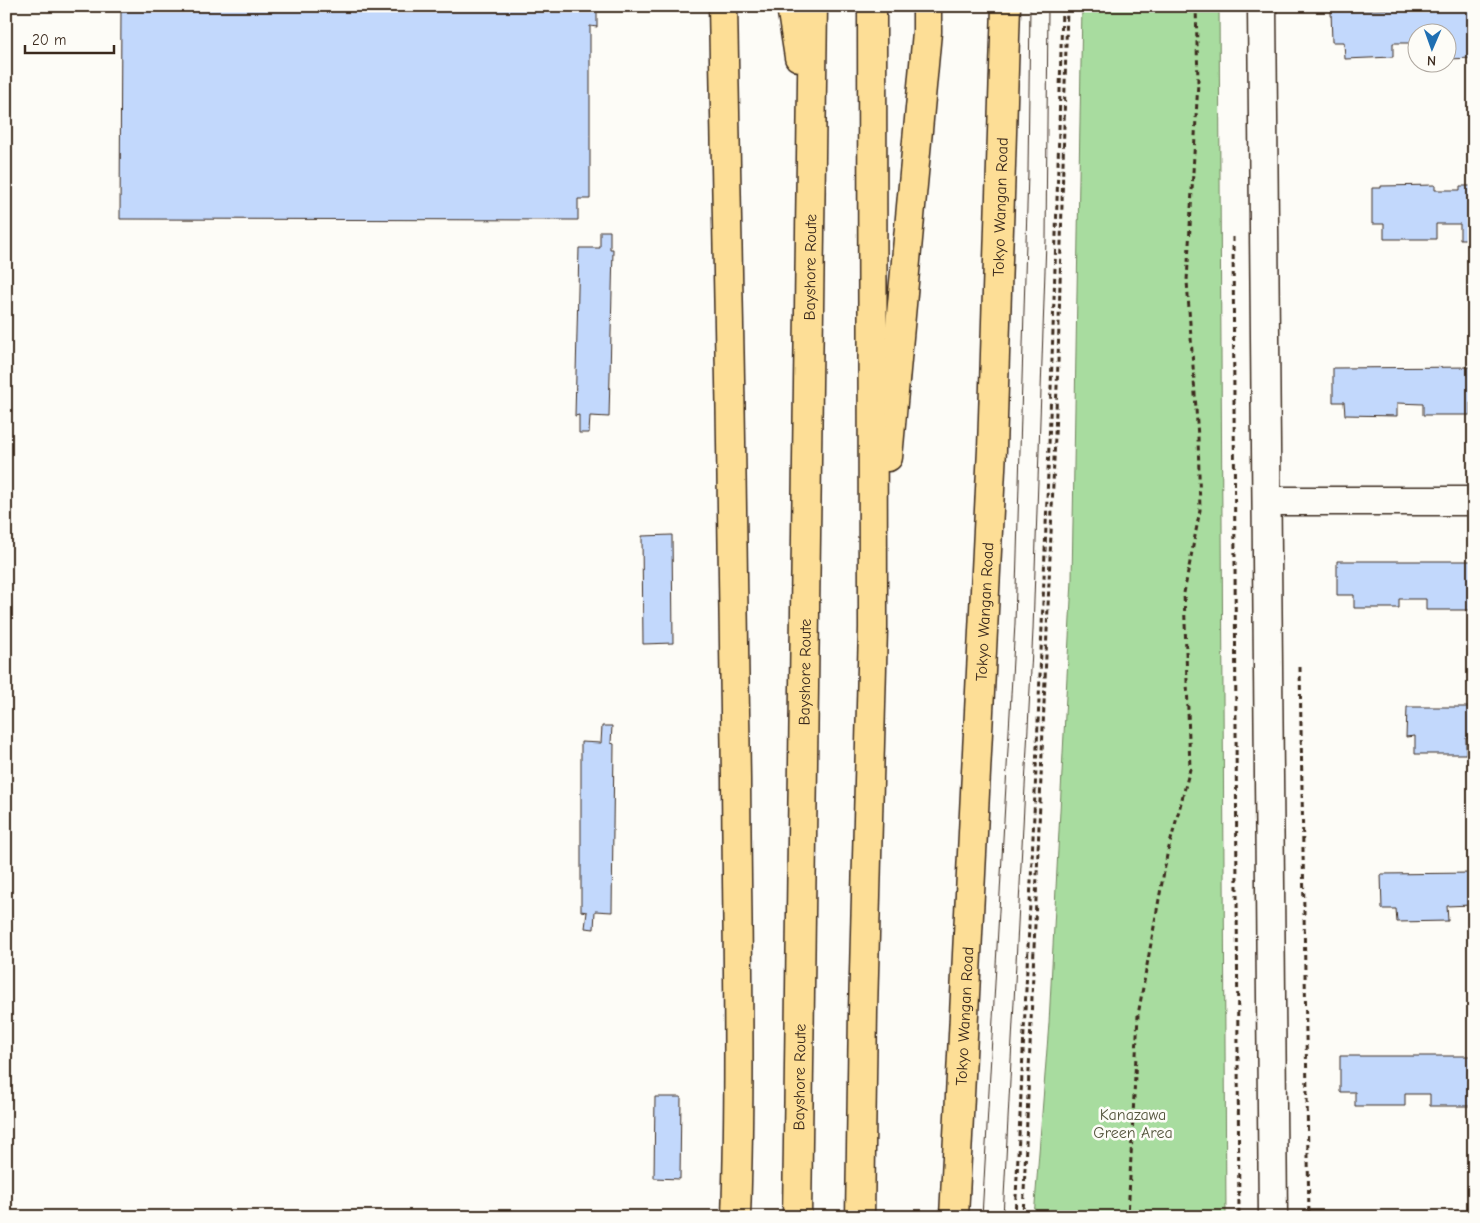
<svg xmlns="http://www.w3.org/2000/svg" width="1480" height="1223" font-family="'Comic Neue',sans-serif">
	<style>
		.green { fill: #a8dc9f; stroke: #72835e }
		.building { fill: #c2d8fc; stroke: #3b2a1e }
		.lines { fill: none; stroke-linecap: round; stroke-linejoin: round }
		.street-casing { stroke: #3b2a1e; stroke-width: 31 }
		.secondary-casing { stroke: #3b2a1e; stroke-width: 31 }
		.highway-casing { stroke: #3b2a1e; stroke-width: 31 }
		.path { stroke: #3b2a1e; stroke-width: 3; stroke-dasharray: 5 4; stroke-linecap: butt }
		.street { stroke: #fdfcf7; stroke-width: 28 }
		.secondary { stroke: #fdfcf7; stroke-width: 28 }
		.highway { stroke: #fdde96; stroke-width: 28 }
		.tram { stroke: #3b2a1e; stroke-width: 1 }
		.labels { text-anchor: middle; stroke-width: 5; stroke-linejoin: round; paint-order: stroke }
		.street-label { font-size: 16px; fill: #3b2a1e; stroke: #fdfcf7 }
		.park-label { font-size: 16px; fill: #56563e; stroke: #fdfcf7 }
	</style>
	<rect width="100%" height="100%" fill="#fdfcf7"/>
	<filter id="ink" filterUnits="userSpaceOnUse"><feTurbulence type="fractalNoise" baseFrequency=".02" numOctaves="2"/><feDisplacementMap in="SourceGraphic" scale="10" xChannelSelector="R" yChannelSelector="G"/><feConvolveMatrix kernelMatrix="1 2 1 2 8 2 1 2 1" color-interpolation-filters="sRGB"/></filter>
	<g filter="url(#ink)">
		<!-- green -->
		<polygon class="green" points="1082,6 1219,6 1226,1217 1034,1217 1049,1023 1072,580"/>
		<!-- building -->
		<g class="building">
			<polygon points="121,6 597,6 597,27 590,26 590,199 578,199 578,220 120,219"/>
			<polygon points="1474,7 1473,58 1448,59 1448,32 1418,32 1418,43 1393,43 1393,57 1345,59 1344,42 1332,42 1331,11"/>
			<polygon points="1435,185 1435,190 1460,190 1460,186 1474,186 1474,239 1460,239 1460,224 1436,224 1436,239 1384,239 1384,224 1372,224 1372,188 1381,188 1381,186"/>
			<polygon points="600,231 610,231 610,249 613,249 609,417 590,416 589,433 579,433 579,415 575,416 579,248 600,248"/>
			<polygon points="1474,367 1474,403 1470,403 1470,415 1423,415 1423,404 1397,403 1397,416 1345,415 1344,402 1333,402 1333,368"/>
			<polygon points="672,535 673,643 643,644 642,536"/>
			<polygon points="1337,561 1474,561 1474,610 1426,610 1426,599 1399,599 1399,608 1354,608 1354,595 1337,595"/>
			<polygon points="1407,707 1474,707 1474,738 1466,738 1466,754 1415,754 1415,736 1406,737"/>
			<polygon points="602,726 612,726 611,743 614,744 612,912 595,911 594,929 585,928 587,912 581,911 581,742 601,743"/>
			<polygon points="1474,873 1474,919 1472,919 1471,905 1447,906 1448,921 1397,922 1396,909 1382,909 1381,874"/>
			<polygon points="1340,1056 1474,1056 1474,1106 1430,1106 1430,1094 1405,1094 1405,1106 1355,1106 1355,1092 1340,1092"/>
			<polygon points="655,1097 681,1097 680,1179 654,1178"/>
		</g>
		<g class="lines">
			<!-- street casing -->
			<g class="street-casing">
				<polyline id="street" points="1267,501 1474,501"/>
			</g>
			<!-- secondary casing -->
			<g class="secondary-casing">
				<polyline id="secondary" points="1262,6 1273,1217"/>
			</g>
			<!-- highway casing -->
			<g class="highway-casing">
				<g id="highway">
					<path d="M723 6C728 264 733 521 736 779 737 925 741 1071 736 1217"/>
					<polyline points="791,6 799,57"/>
					<polyline points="888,457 927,32 927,6"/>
					<path id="s1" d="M797 1217 813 6"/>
					<polyline points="860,1217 863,1011 873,628 872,6"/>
					<path id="s2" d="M954 1217 992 449 1006 6"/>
				</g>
			</g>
			<!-- path -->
			<g class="path">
				<polyline points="1233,237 1239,1217"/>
				<polyline points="1300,667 1309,1217"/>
				<path d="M1015 1217C1035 813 1053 410 1062 6"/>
				<polyline points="1023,1217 1058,362 1067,6"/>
				<polyline points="1128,1217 1138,1015 1167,855 1190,769 1184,593 1200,510 1198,437 1187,281 1198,82 1196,6"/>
			</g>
			<!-- street -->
			<use href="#street" class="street"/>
			<!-- secondary -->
			<use href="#secondary" class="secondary"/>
			<!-- highway -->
			<use href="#highway" class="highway"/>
			<!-- tram -->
			<g class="tram">
				<polyline points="982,1217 1015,623 1028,172 1030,6"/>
				<polyline points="1003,1217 1033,630 1046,240 1048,6"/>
			</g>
		</g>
	</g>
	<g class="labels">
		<!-- street labels -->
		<g class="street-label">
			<text dy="6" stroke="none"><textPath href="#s2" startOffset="1011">Tokyo Wangan Road</textPath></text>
			<text dy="6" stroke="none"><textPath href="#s1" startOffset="950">Bayshore Route</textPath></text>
			<text dy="6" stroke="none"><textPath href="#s2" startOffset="606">Tokyo Wangan Road</textPath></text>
			<text dy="6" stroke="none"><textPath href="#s1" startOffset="545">Bayshore Route</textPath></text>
			<text dy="6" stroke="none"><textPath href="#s2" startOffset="201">Tokyo Wangan Road</textPath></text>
			<text dy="6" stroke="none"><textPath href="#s1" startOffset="140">Bayshore Route</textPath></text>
		</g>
		<!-- park labels -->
		<g class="park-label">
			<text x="1133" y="1120">Kanazawa<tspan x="1133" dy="18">Green Area</tspan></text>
		</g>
	</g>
	<!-- margin -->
	<rect width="1480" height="1223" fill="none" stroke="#fdfcf7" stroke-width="25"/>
	<rect x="12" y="12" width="1455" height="1198" fill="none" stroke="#3b2a1e" stroke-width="2" filter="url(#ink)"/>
	<!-- north arrow -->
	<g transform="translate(1432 48) rotate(182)"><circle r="24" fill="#fdfcf7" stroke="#afa8a0"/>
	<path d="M0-4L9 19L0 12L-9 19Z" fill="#1f6fb2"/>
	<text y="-8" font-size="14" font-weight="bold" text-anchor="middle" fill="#3b2a1e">N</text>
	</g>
	<!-- scale -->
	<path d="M25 45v8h89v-8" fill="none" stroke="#3b2a1e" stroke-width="2.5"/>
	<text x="32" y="45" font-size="15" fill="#3b2a1e" stroke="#fdfcf7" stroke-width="4" paint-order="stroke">20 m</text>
</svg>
